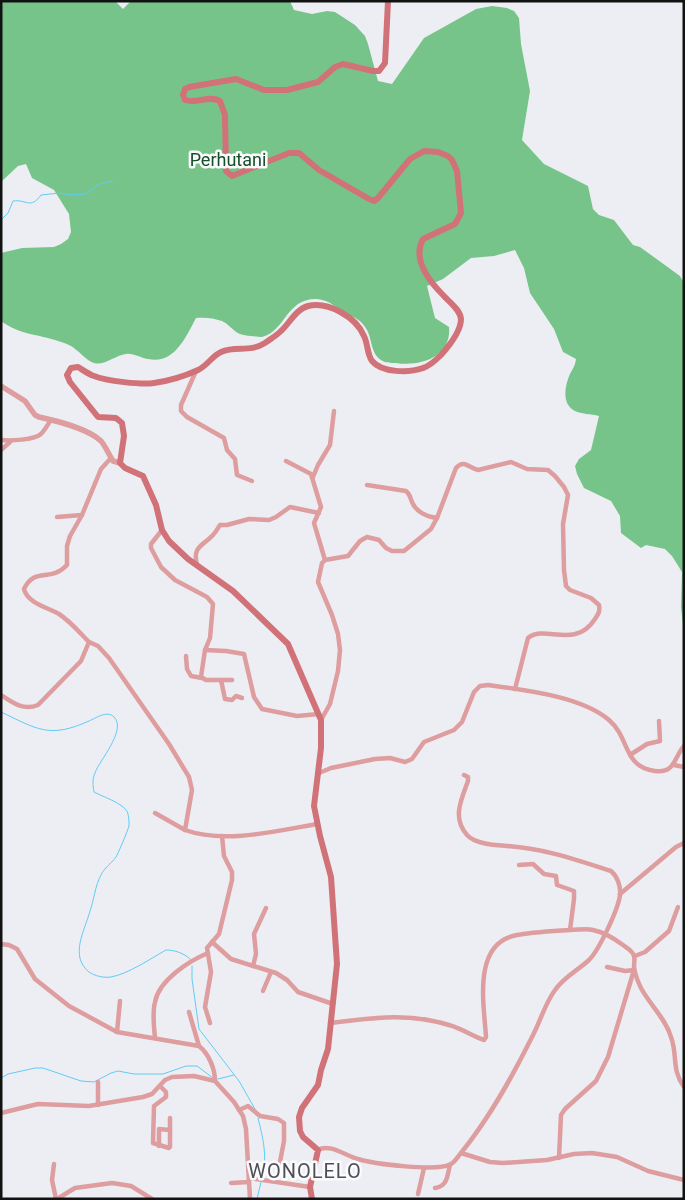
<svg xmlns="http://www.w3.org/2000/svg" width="685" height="1200" font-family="Roboto,sans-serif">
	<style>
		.forest { fill: #76c48a }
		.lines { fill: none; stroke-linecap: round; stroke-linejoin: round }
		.stream { stroke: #61cbf6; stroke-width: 1 }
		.minor { stroke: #de9d9f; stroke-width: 4.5 }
		.tertiary { stroke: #de9d9f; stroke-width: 5.5 }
		.secondary { stroke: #d17278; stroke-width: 6 }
		.labels { text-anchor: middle; stroke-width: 5; stroke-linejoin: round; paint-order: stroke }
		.park-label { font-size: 18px; fill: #16502a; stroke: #fbfbfe }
		.quarter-label { font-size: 20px; letter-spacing: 1px; fill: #4f5054; stroke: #fbfbfe }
	</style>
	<rect width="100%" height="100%" fill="#edeef3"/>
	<!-- forest -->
	<path class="forest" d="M1 1H115L123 9 131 1H290L294 10 312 14 327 11 335 12 355 25 365 36 368 44 378 81 392 84 424 38 476 9 492 6 507 8 514 11 519 18 521 44 530 91 522 140 544 164 588 186 593 209 599 215 614 220 633 245 640 247 680 276 684 283V633L681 607 682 572 672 556 665 549 646 545 641 548 621 533 620 516 611 501 584 488 577 474 575 466 579 459 591 450 599 416C591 414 581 414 575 411 561 404 565 385 570 374 573 368 575 366 576 359L563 352 554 329 530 293 524 268 515 250 494 256 471 258 443 279 427 286 435 318 449 327C452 357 420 367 396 363 391 363 385 363 381 360 371 354 372 339 367 330 361 320 356 318 347 314 336 308 330 300 317 299 286 298 286 331 262 337 259 337 254 336 251 336 233 335 235 328 222 321 214 318 204 317 196 318 186 337 174 365 148 359 140 358 134 353 126 354 116 355 104 366 94 363 87 361 81 353 75 349 71 345 64 343 58 341 38 334 20 335 1 321V253L22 248 54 247 61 244 68 239 71 232 69 214 54 190 32 178 26 164 18 166 1 182Z"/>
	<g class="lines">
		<!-- stream -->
		<g class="stream">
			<path d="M1 220 8 213 13 201C27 199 30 210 41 195L60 193 72 195 86 194 99 184 113 181"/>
			<path d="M1 712C37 729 49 739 89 721 96 718 107 710 114 717 127 730 99 761 95 773 92 779 93 785 94 792 103 797 126 804 128 814 129 818 129 822 129 826 128 830 118 854 116 857 111 864 104 868 101 875 95 886 94 900 90 911 85 930 69 956 89 972 95 976 103 978 111 977 128 974 150 959 166 950 174 950 184 953 190 959"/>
			<polyline points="192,966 192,979 199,1029 239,1081 255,1109"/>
			<polyline points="1,1078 8,1074 35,1068 43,1068 81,1081 94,1082 111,1073 118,1071 134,1074 163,1074 186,1066 197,1066 213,1078"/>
			<polyline points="218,1079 234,1075"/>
			<path d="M258 1118C263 1138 268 1158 262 1178"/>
			<polyline points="257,1199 261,1182"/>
		</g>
		<!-- minor -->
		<g class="minor">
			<polyline points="196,371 181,405 181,411 187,417 224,438 227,450 235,459 237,475 252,481"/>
			<path d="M1 440C10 441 34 440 41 434 45 430 48 424 51 420"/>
			<polyline points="1,450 10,442"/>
			<polyline points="286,461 311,474 321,507 314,523 325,560"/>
			<polyline points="313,477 318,465 330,445 334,411"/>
			<path d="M367 485 406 491C410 494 410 497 412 502 416 512 427 517 437 518"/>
			<polyline points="57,517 82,515"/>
			<polyline points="162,530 151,544 151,548 161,567 175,580 207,597 213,604 210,638 205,650 201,677 206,680 232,680"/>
			<path d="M197 565C192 546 203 546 213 535 216 532 218 528 220 525H227L249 519 269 520 276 517 290 507 319 513"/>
			<path d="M89 642 98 646 109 658 169 744 189 777 192 790 185 830C224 844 277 831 317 824"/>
			<polyline points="205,650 226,651 244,654 254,697 262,709 297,716 319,714"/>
			<polyline points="186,656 187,669 191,676 202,678"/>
			<polyline points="221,680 225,699 232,700 236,696 242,698"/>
			<path d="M1 695C13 703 23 711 38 705L81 661 89 642C80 633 70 621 59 614 49 608 27 603 24 589 35 566 50 583 67 565V546L70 536 82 515 101 469 111 458"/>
			<path d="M321 720 330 704 338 671 340 650 338 634 332 615 318 582 322 563 325 560 348 556 360 541 367 537 379 540 386 548 392 551H404L431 529 437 518 456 468C464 459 469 468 478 470L511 462 527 469 548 470 555 476 564 487 568 495 563 524 564 570 566 586 570 590 591 598 599 605C600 611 599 613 595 619 575 650 545 624 528 638L515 689"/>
			<polyline points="630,755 647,744 660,741 659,721"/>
			<polyline points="674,765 684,767"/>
			<path d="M319 773 331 768 375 759 390 758 405 762 412 759 424 742 454 730 462 722 474 692 480 686 488 685C524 690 581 696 609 720 630 738 623 767 655 771 675 774 674 757 684 746"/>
			<polyline points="155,813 185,830"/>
			<polyline points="519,865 533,864 544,874 556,876 557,885 574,891 574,899 570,930"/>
			<polyline points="620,894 676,847 684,843"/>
			<polyline points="212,942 231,959 276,973 287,980 298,992 333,1004"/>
			<path d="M1 944 9 945 17 949 35 979 69 1006 117 1032 199 1046C209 1054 215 1069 215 1081"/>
			<polyline points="635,956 645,952 669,931 678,907"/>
			<polyline points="253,966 256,954 254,934 266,908"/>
			<polyline points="263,991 271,972"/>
			<polyline points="189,1012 199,1046"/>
			<polyline points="210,1023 205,1007 211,972 207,948 219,934 232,880 232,872 224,856 222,836"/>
			<path d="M330 1023C372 1018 407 1012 449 1025 461 1028 472 1036 484 1040L486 1037C484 1004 472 943 517 935 535 932 552 931 570 930 578 930 586 928 593 930 603 932 615 939 623 945 627 948 633 951 634 956 635 959 634 963 634 967 635 974 638 982 641 988 650 1005 666 1019 671 1037 678 1056 671 1069 684 1087"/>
			<polyline points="117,1032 120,1001"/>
			<path d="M155 1038C154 1026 152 1014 155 1002 159 980 189 961 208 953"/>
			<polyline points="160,1086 166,1092 166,1097 154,1106 153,1143 169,1148 170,1147 170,1118"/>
			<polyline points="98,1105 98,1082"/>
			<polyline points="239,1110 248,1106 260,1116 278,1119 284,1123 284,1141 279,1167"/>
			<polyline points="1,1113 38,1104 89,1106 143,1097 152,1094 165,1080 172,1077 194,1076 215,1081 234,1102 243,1116 246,1129 250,1199"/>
			<polyline points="159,1146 159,1129 170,1130"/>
			<path d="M318 1150C330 1143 346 1156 358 1159 375 1164 437 1172 451 1164 455 1162 458 1156 461 1153L490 1162 503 1163 547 1160 574 1154 592 1153 617 1157 648 1171 684 1180"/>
			<path d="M461 1153C490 1117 511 1079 531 1039 540 1023 544 1005 555 990 564 977 577 971 589 960 599 950 618 910 620 895 621 886 617 876 611 871 574 859 546 849 507 846 495 845 475 844 467 835 452 818 461 800 468 781V777L464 775"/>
			<polyline points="559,1158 561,1115 565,1109 596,1081 608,1057 634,970 625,971 607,967"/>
			<polyline points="54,1164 52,1180 56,1199"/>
			<polyline points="249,1178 310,1187"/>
			<polyline points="231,1183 249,1182"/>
			<path d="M435 1188C448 1186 447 1176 450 1165"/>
			<polyline points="418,1194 424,1168"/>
			<polyline points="57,1199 75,1188 112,1183 131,1186 152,1199"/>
		</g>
		<!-- tertiary -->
		<path class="tertiary" d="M1 386 25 401 35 415 39 417C57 421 87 428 101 441 106 447 109 455 113 461L120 463"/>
		<!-- secondary -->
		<path class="secondary" d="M312 1199 310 1187 318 1150 303 1137 300 1131 299 1117 302 1108 318 1085 321 1070 328 1049 337 964 331 877 320 836 314 806 321 748V720L288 644 233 591 188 559 169 541 162 530 156 505 143 476 125 468 120 463 124 436 122 423 116 418 98 417 70 382 67 375 71 368 78 367C83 370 88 374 94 376 106 381 142 385 154 383 168 381 185 376 198 370 207 366 212 356 221 352 236 345 249 353 265 343 270 339 276 336 281 331 289 324 296 309 308 306 328 301 356 317 364 336 368 344 367 354 372 361 382 373 409 373 423 368 430 366 436 360 441 355 449 346 461 331 461 319 460 309 449 302 443 295 429 281 412 259 423 239L455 224 461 213 457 171 452 160 448 156 438 152 424 151 410 159 378 198 374 201 369 199 319 170 299 153H289L232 176 226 171 225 115 220 101C208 95 197 104 185 100L183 95 185 89 189 87 236 79 264 90H287L318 82 335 67 343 64 373 71H379L385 63 388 1"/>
	</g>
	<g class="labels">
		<!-- park labels -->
		<g class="park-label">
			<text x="228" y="166">Perhutani</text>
		</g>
		<!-- quarter labels -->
		<g class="quarter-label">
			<text x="305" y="1178">WONOLELO</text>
		</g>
	</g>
	<!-- border -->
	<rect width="685" height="1200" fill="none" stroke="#121213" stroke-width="5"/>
</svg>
